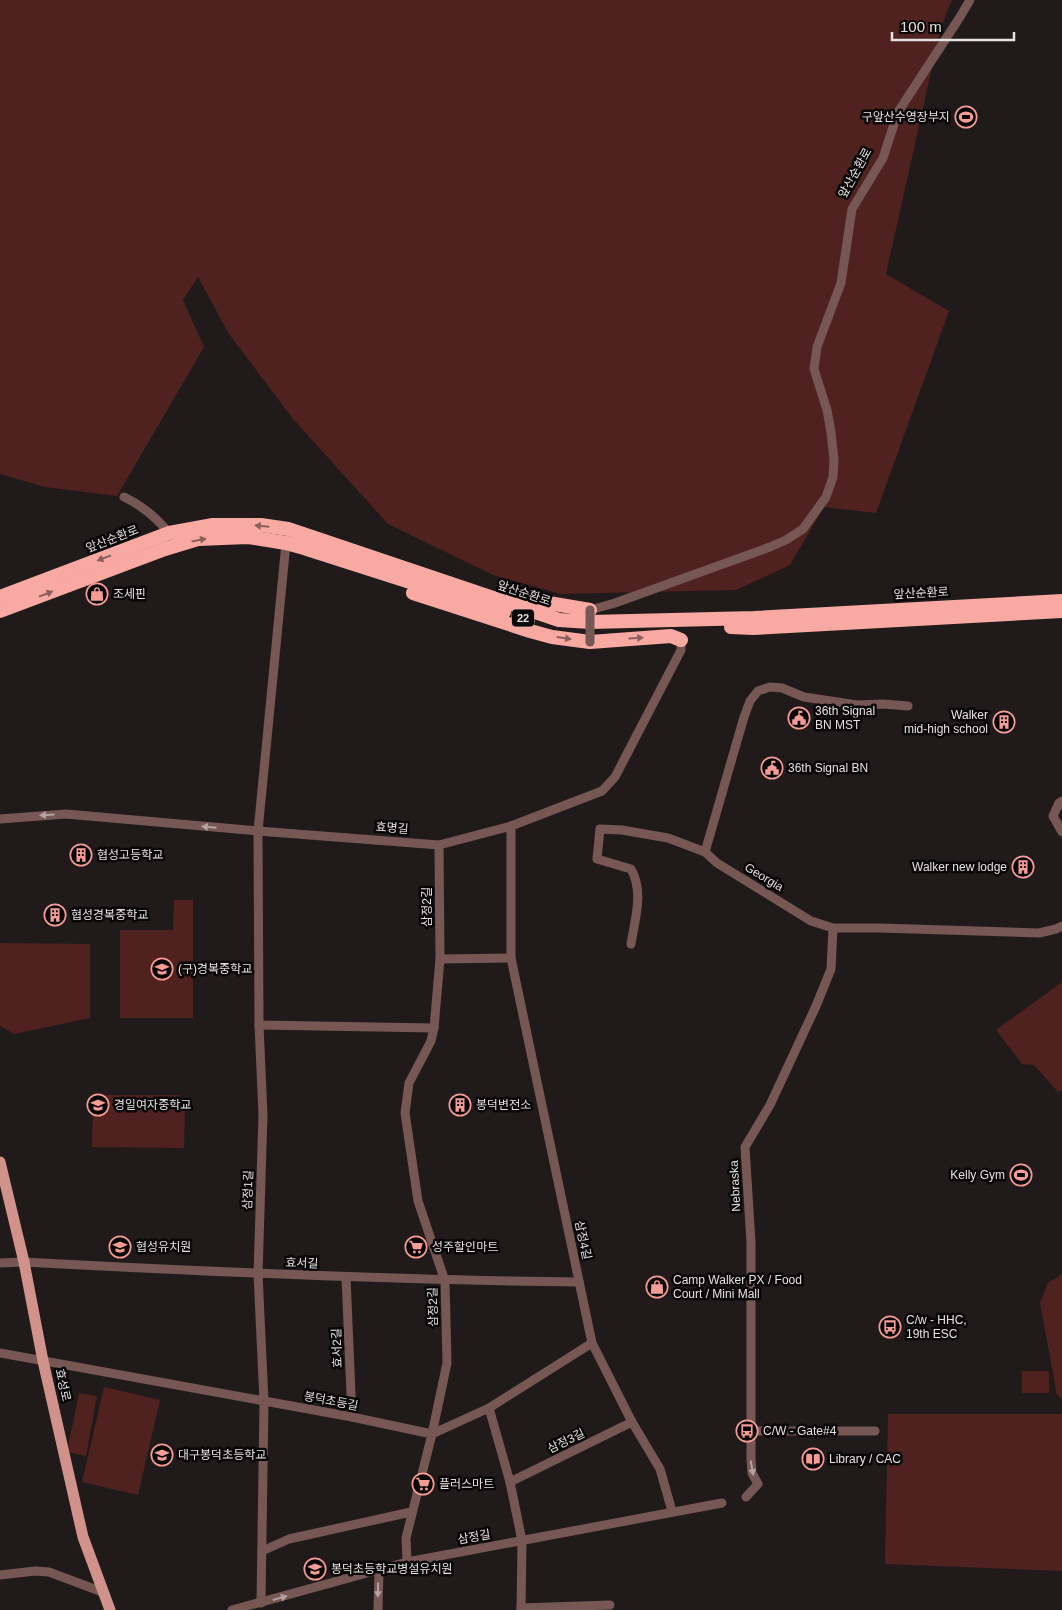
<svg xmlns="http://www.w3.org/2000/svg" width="1062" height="1610" font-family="Helvetica,'Noto Sans KR',sans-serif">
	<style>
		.green { fill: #4f211f }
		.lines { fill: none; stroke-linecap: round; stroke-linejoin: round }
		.minor { stroke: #765754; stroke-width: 9 }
		.major { stroke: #d2928c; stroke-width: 11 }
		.highway { stroke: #f7a9a2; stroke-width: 14 }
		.minor-bridge { stroke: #765754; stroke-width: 9 }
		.oneway { fill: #8b605c }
		.oneway2 { fill: #b3a3a2 }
		.labels { text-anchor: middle; stroke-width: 5; stroke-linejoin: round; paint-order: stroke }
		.shield { fill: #080606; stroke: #a39f9f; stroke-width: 1 }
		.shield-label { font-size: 11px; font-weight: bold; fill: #e5e1e1 }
		.poi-label { font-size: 12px; fill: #e5e1e1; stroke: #080606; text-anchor: start }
		.street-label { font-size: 12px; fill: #e5e1e1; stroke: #080606 }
	</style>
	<rect width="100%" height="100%" fill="#201b1a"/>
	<!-- green -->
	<g class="green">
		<polygon points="0,0 952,0 941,27 886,274 949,311 876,513 824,507 790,565 736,590 561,594 493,575 388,524 293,419 229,334 198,277 183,300 204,347 117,496 45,487 0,474"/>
		<polygon points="174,900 193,900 193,1018 120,1018 120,930 173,930"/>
		<polygon points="0,943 90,944 90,1018 14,1034 0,1026"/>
		<polygon points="1062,982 1062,1090 1058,1092 1034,1065 1022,1064 996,1030"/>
		<polygon points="93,1095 179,1095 185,1105 184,1148 92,1147"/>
		<polygon points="1062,1274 1062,1399 1057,1395 1040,1303 1048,1283"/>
		<rect x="1022" y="1371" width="27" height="22"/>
		<polygon points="104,1387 160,1400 138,1495 82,1482"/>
		<polygon points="79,1393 97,1396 86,1456 67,1452"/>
		<polygon points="888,1414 1062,1414 1062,1571 885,1564"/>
	</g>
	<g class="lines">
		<!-- minor -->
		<g class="minor">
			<path d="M124 497C143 506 156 517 169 533"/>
			<polyline points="590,610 615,603 770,547 786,540 803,529 826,497 833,477 834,460 831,432 827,410 814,369 817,347 841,283 852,209 883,158 898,112 960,17 970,0"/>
			<polyline points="1062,801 1059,803 1053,816 1062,832"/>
			<polyline points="0,819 66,814 258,831 439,845 511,826 602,791 615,777 681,650 681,640"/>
			<polyline points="511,826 511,958 592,1343 632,1422 660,1469 672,1511"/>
			<polyline points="705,852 744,717 750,701 758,691 770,687 782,688 804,697 857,705 883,704 908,706"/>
			<path d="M631 944C635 919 644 892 631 869L597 859 600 829 622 830 668 838 705 852 717 863 811 921 833 928H880L1039 933 1056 929 1062 926"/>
			<polyline points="440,959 511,958"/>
			<polyline points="259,1025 434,1028"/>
			<path d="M0 1263 24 1262C209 1272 394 1280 579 1282"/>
			<polyline points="346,1277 352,1417"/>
			<polyline points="0,1353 352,1417 432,1434 489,1408 592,1343"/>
			<polyline points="489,1408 510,1482 522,1541 521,1610"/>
			<polyline points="751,1431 875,1431"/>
			<polyline points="510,1482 632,1422"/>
			<polyline points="746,1497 758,1484 752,1473 751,1459 751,1242 745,1147 770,1105 816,1006 831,969 833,928"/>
			<polyline points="262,1551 289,1539 411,1512"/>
			<polyline points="407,1562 406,1538 432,1434 447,1363 445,1281 418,1201 405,1113 409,1083 431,1041 434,1028 440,959 439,845"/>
			<polyline points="0,1575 35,1571 49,1572 105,1593"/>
			<polyline points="261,1603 264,1401 258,1274 263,1115 259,1025 258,831 286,543"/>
			<polyline points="521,1608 610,1605"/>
			<polyline points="232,1610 407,1562 722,1503"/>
			<polyline points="378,1610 379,1570"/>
		</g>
		<!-- major -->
		<polyline class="major" points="0,1162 24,1262 43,1361 83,1537 110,1610"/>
		<!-- highway -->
		<g class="highway">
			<polyline points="413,593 530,631 552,637 590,642 671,636 681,640"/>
			<polyline points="0,597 169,533 213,525 261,525 288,529 559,620 590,622 754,618 1062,601"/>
			<polyline points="513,597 590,610"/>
			<polyline points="0,611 165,549 198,539 248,537 286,543 304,548 504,612"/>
			<polyline points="731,627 753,628 1062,611"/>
		</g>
		<!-- minor-bridge -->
		<polyline class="minor-bridge" points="590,610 590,642"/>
	</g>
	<!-- one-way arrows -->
	<defs><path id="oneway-solid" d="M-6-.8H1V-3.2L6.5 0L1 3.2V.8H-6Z" transform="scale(1.25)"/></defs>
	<g class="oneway">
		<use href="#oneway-solid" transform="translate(262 526) rotate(-175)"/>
		<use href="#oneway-solid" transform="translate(199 540) rotate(-11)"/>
		<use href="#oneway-solid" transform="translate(104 558) rotate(159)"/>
		<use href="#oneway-solid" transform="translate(46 594) rotate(-21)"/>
		<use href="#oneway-solid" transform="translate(564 638) rotate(8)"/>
		<use href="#oneway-solid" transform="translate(636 638) rotate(-3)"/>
	</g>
	<g class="oneway2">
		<use href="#oneway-solid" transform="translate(47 815) rotate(176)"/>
		<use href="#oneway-solid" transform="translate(209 827) rotate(-175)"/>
		<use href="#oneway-solid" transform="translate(752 1468) rotate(80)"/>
		<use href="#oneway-solid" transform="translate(378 1590) rotate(91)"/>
		<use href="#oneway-solid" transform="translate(280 1598) rotate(-16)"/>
	</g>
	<!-- icons -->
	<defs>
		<g id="stadium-ring" transform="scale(1.125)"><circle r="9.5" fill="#080606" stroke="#f59c95" stroke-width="1.5"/><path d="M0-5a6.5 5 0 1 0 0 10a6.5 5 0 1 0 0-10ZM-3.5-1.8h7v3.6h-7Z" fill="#f59c95"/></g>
		<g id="shop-ring" transform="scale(1.125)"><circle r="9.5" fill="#080606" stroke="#f59c95" stroke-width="1.5"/><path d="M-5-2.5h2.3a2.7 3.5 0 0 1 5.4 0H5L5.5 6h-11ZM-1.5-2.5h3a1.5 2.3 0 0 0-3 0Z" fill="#f59c95"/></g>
		<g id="civic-ring" transform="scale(1.125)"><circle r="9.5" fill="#080606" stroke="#f59c95" stroke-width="1.5"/><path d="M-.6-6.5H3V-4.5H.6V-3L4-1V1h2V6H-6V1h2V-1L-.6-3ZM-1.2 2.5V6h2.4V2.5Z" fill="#f59c95"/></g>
		<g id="building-ring" transform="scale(1.125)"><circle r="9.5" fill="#080606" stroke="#f59c95" stroke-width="1.5"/><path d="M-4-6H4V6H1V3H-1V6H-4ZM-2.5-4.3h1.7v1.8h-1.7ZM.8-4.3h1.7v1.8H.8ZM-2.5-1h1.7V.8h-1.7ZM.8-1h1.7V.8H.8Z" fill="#f59c95"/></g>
		<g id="school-ring" transform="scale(1.125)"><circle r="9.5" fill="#080606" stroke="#f59c95" stroke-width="1.5"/><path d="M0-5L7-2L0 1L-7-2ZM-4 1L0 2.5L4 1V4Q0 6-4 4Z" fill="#f59c95"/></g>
		<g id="supermarket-ring" transform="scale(1.125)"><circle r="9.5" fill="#080606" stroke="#f59c95" stroke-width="1.5"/><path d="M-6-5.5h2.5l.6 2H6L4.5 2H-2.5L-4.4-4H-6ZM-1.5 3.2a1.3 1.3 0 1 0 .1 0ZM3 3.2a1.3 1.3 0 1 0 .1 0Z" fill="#f59c95"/></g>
		<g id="bus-ring" transform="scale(1.125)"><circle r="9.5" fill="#080606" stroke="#f59c95" stroke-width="1.5"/><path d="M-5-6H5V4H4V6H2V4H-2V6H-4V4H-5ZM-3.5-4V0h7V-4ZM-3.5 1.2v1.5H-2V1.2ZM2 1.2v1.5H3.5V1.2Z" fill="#f59c95"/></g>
		<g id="library-ring" transform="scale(1.125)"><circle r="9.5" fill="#080606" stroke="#f59c95" stroke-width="1.5"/><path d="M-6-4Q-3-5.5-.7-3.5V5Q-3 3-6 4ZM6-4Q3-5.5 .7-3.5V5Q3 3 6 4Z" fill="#f59c95"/></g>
	</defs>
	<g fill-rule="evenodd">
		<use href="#stadium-ring" x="966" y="117"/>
		<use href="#shop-ring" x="97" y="594"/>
		<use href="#civic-ring" x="799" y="718"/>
		<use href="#building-ring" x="1004" y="722"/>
		<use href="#civic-ring" x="772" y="768"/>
		<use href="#building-ring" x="81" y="855"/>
		<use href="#building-ring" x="1023" y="867"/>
		<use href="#building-ring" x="55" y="915"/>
		<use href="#school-ring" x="162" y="969"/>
		<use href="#school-ring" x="98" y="1105"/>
		<use href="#building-ring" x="460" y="1105"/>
		<use href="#stadium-ring" x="1021" y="1175"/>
		<use href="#school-ring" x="120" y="1247"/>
		<use href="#supermarket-ring" x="416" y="1247"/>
		<use href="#shop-ring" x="657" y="1287"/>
		<use href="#bus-ring" x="890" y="1327"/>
		<use href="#bus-ring" x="747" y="1431"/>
		<use href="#school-ring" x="162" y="1455"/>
		<use href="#library-ring" x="813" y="1459"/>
		<use href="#supermarket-ring" x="423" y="1484"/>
		<use href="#school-ring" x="315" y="1569"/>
	</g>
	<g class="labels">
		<!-- shield labels -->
		<rect class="shield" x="512" y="609.5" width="22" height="17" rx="4"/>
		<g class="shield-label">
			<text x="523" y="622">22</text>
		</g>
		<!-- poi labels -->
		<g class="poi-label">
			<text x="950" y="121" text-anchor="end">구앞산수영장부지</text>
			<text x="113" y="598">조세핀</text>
			<text x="815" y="715">36th Signal<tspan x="815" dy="14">BN MST</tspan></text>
			<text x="988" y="719" text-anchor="end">Walker<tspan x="988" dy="14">mid-high school</tspan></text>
			<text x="788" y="772">36th Signal BN</text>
			<text x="97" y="859">협성고등학교</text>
			<text x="1007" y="871" text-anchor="end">Walker new lodge</text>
			<text x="71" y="919">협성경복중학교</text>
			<text x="178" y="973">(구)경복중학교</text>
			<text x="114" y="1109">경일여자중학교</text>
			<text x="476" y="1109">봉덕변전소</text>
			<text x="1005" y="1179" text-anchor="end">Kelly Gym</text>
			<text x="136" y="1251">협성유치원</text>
			<text x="432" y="1251">성주할인마트</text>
			<text x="673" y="1284">Camp Walker PX / Food<tspan x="673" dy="14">Court / Mini Mall</tspan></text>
			<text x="906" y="1324">C/w - HHC,<tspan x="906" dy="14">19th ESC</tspan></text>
			<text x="763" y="1435">C/W - Gate#4</text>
			<text x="178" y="1459">대구봉덕초등학교</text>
			<text x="829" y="1463">Library / CAC</text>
			<text x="439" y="1488">플러스마트</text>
			<text x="331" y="1573">봉덕초등학교병설유치원</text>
		</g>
		<!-- street labels -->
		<g class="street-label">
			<text transform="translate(855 173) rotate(-61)" y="4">앞산순환로</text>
			<text transform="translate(112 539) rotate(-21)" y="4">앞산순환로</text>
			<text transform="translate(524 593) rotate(18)" y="4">앞산순환로</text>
			<text transform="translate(921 593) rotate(-3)" y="4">앞산순환로</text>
			<text transform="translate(392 828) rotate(4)" y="4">효명길</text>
			<text transform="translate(764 877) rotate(31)" y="4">Georgia</text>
			<text transform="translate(427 907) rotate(-90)" y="4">삼정2길</text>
			<text transform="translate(735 1186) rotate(-93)" y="4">Nebraska</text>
			<text transform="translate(248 1190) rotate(-88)" y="4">삼정1길</text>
			<text transform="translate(583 1240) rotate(78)" y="4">삼정4길</text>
			<text transform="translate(302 1263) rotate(2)" y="4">효서길</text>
			<text transform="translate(433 1307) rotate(-91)" y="4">삼정2길</text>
			<text transform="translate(337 1348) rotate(-92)" y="4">효서2길</text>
			<text transform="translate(63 1385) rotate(77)" y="4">효성로</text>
			<text transform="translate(331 1401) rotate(11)" y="4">봉덕초등길</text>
			<text transform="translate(566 1441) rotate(-26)" y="4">삼정3길</text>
			<text transform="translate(474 1537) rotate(-10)" y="4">삼정길</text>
		</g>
	</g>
	<!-- scale -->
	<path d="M892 32v8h122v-8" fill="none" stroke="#e5e1e1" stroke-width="2.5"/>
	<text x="900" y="32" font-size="15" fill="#e5e1e1" stroke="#080606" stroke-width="4" paint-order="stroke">100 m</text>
</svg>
